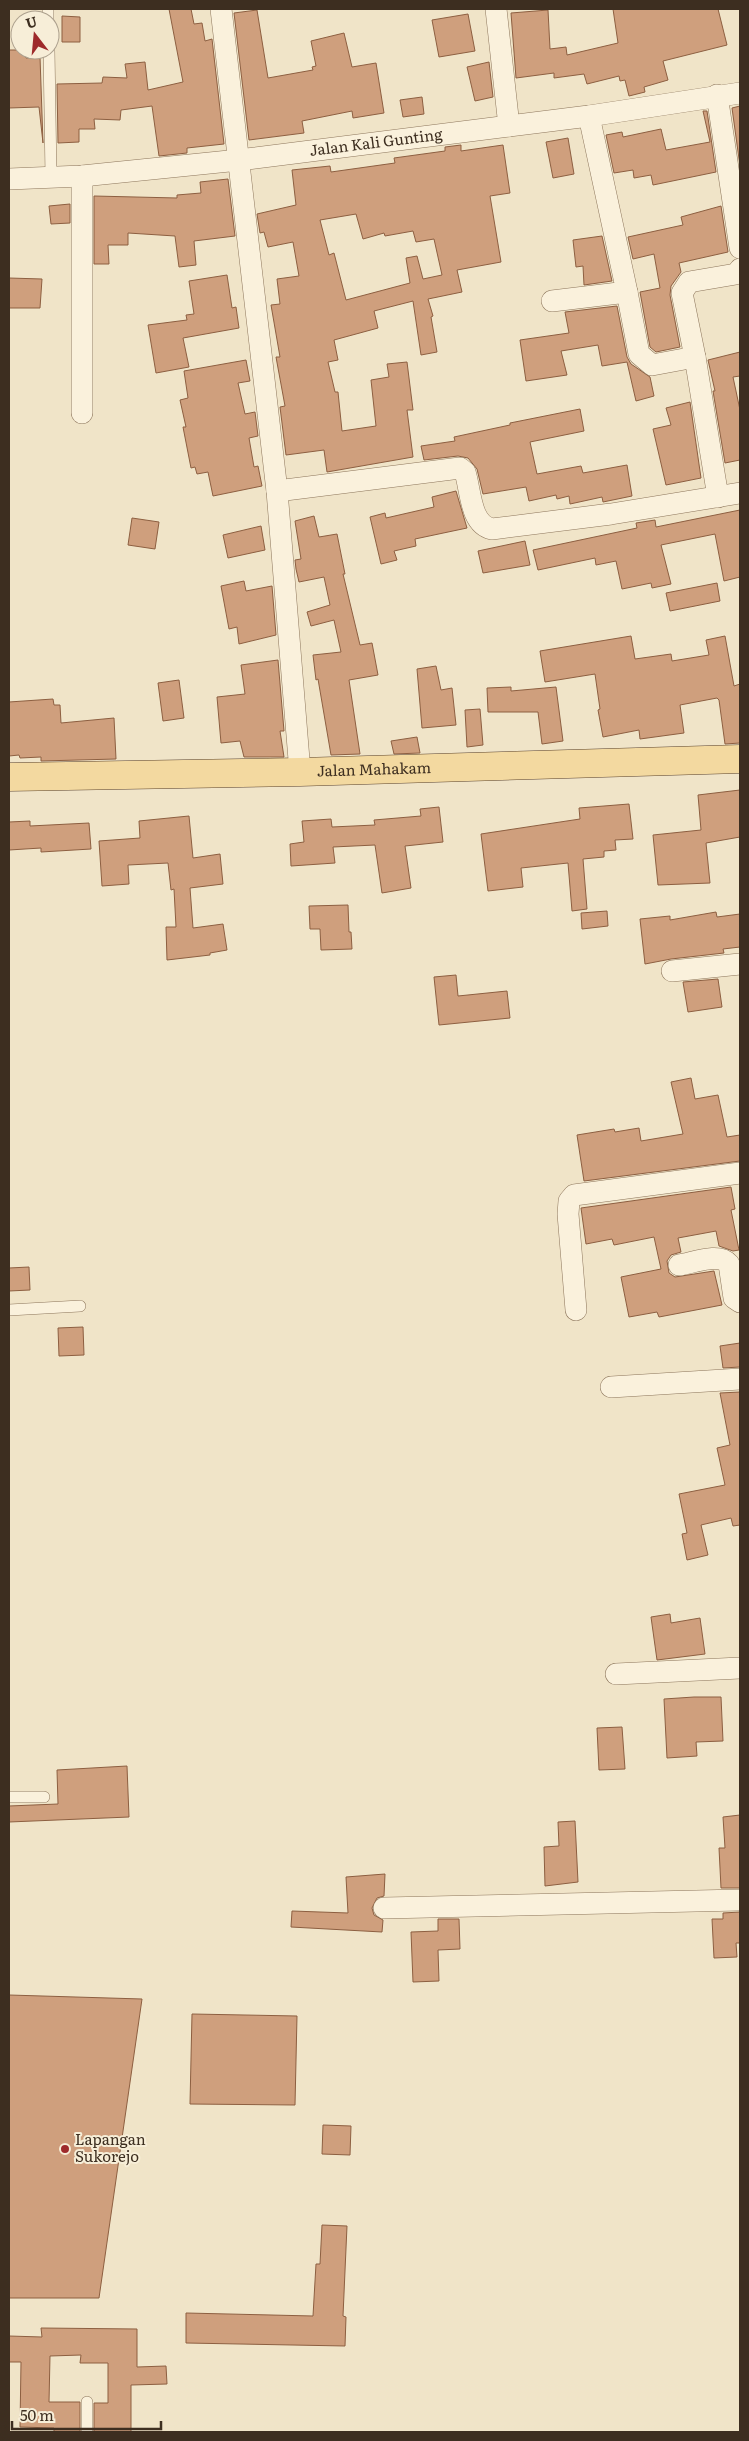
<svg xmlns="http://www.w3.org/2000/svg" width="749" height="2441" font-family="Literata,serif">
	<style>
		.building { fill: #cf9f7d; stroke: #8d5f41; fill-rule: evenodd }
		.lines { fill: none; stroke-linecap: round; stroke-linejoin: round }
		.service-casing { stroke: #8d765c; stroke-width: 12 }
		.minor-casing { stroke: #8d765c; stroke-width: 22 }
		.primary-casing { stroke: #5b4430; stroke-width: 29 }
		.service { stroke: #faf1dc; stroke-width: 11 }
		.minor { stroke: #faf1dc; stroke-width: 21 }
		.primary { stroke: #f3d9a0; stroke-width: 28 }
		.poi-dot { fill: #9e2a2b; stroke: #f7eed8; stroke-width: 2 }
		.labels { text-anchor: middle; stroke-width: 4; stroke-linejoin: round; paint-order: stroke }
		.street-label { font-size: 15px; fill: #3d2e20; stroke: #f7eed8 }
		.poi-label { font-size: 15px; fill: #3d2e20; stroke: #f7eed8; text-anchor: start }
	</style>
	<rect width="100%" height="100%" fill="#f0e4c8"/>
	<!-- building -->
	<g class="building">
		<polygon points="169,9 191,9 194,24 202,23 205,41 212,39 224,144 187,148 187,153 159,156 152,106 121,110 120,120 94,119 95,129 79,129 79,142 58,143 57,84 102,83 103,77 127,78 125,64 145,62 148,90 183,82"/>
		<polygon points="613,9 718,9 727,45 663,61 668,80 644,87 645,92 629,96 625,80 620,81 619,76 587,84 584,74 554,78 554,73 516,78 511,13 548,10 550,49 566,47 567,55 618,43"/>
		<polygon points="257,10 268,78 313,70 312,67 316,66 311,41 344,33 352,67 376,63 384,113 353,118 352,111 302,121 304,133 249,140 234,13"/>
		<polygon points="468,14 475,51 439,57 432,20"/>
		<polygon points="62,16 80,17 80,42 62,42"/>
		<polygon points="9,50 25,50 26,58 40,57 43,143 39,107 9,108"/>
		<polygon points="489,62 493,97 475,101 467,67"/>
		<polygon points="422,97 424,114 403,117 400,100"/>
		<polygon points="740,106 740,166 732,108"/>
		<polygon points="703,111 707,111 716,172 653,185 651,175 634,178 633,170 614,173 606,135 622,132 623,137 661,129 666,150 710,142"/>
		<polygon points="568,138 574,174 553,178 546,142"/>
		<path d="M461 145V151L503 145 510 193 490 196 501 262 457 270 462 292 428 299 433 316 431 317 437 352 421 355 413 301 374 311 378 328 334 340 338 360 328 362 335 392H338L342 431 376 426 371 380 389 377 387 364 407 362 413 410H407L413 457 327 472 324 450 286 455 280 407 285 406 276 357H280L271 305 280 304 277 279 299 276 293 242 268 247 264 232 260 233 257 214 296 205 292 170 330 166 331 172 395 163 394 158 445 151V147ZM356 214 363 239 384 233 385 236 413 231 416 242 434 239 442 275 423 279 417 256 406 258 410 283 346 300 334 253 329 255 320 220Z"/>
		<polygon points="228,179 235,236 194,241 196,265 179,267 175,236 128,233 128,245 108,245 109,264 94,264 94,196 177,198 177,195 201,193 200,182"/>
		<polygon points="70,204 70,223 51,224 49,206"/>
		<polygon points="721,206 728,252 679,263 681,272 671,286 670,295 680,347 656,352 650,347 640,292 660,288 654,254 633,259 628,237 683,225 681,217"/>
		<polygon points="602,236 612,281 584,285 583,266 576,267 573,240"/>
		<polygon points="227,275 232,308 236,307 239,328 183,338 189,367 156,373 148,325 187,320 186,315 194,314 189,281"/>
		<polygon points="9,278 42,279 40,308 9,308"/>
		<polygon points="617,306 627,357 631,364 650,377 654,396 636,401 627,362 602,366 598,345 561,351 567,375 526,381 520,340 569,333 565,312"/>
		<polygon points="740,352 740,376 733,377 740,410 740,460 725,463 713,391 715,391 708,360"/>
		<polygon points="246,360 250,381 238,383 245,414 255,412 258,436 249,438 254,467 258,466 262,486 213,496 208,472 197,474 195,467 191,468 183,427 186,427 180,400 188,398 184,371"/>
		<polygon points="690,402 701,478 666,485 653,429 671,425 666,408"/>
		<polygon points="580,409 584,431 530,442 537,474 581,466 583,473 627,465 632,496 603,502 602,497 570,504 569,496 557,499 556,495 529,501 526,487 483,494 477,469 468,458 458,456 424,460 421,446 455,441 454,437 510,425 510,423"/>
		<polygon points="456,491 467,528 415,539 416,546 394,551 397,560 381,564 370,517 385,513 386,518 434,507 432,497"/>
		<polygon points="740,510 740,577 724,581 715,534 661,545 671,584 652,588 651,583 622,589 616,561 596,565 595,558 538,570 533,550 637,528 636,523 655,520 656,527"/>
		<polygon points="314,516 319,537 337,534 345,574 343,574 360,645 372,643 378,675 349,680 360,754 331,755 318,679 316,680 313,655 341,652 334,620 311,626 307,612 330,605 324,577 299,582 296,569 295,560 301,559 295,521"/>
		<polygon points="132,518 159,522 155,549 128,545"/>
		<polygon points="261,526 265,550 228,558 223,535"/>
		<polygon points="525,541 530,565 483,573 478,551"/>
		<polygon points="244,581 246,591 272,586 276,635 239,644 237,627 229,629 221,586"/>
		<polygon points="717,583 720,601 670,611 666,593"/>
		<polygon points="631,636 635,659 671,654 672,661 709,655 706,640 725,636 734,686 740,684 740,743 725,744 719,700 717,698 680,705 684,733 640,739 639,730 603,737 598,710 600,709 595,674 545,682 540,651"/>
		<polygon points="278,660 284,731 280,731 284,757 244,757 240,741 221,743 217,697 245,694 241,665"/>
		<polygon points="436,666 441,690 452,688 456,725 422,728 417,669"/>
		<polygon points="179,680 184,718 163,721 158,683"/>
		<polygon points="511,687 511,691 556,687 563,741 542,744 538,712 488,712 487,688"/>
		<polygon points="53,699 54,705 60,705 61,723 114,718 116,759 41,761 41,757 20,758 19,755 9,756 9,702"/>
		<polygon points="480,709 483,745 467,747 465,710"/>
		<polygon points="417,737 420,753 394,754 391,741"/>
		<polygon points="740,790 740,837 706,843 710,883 658,885 653,835 701,830 698,795"/>
		<polygon points="629,804 633,839 615,840 616,850 604,851 604,857 583,859 587,909 572,911 568,863 521,868 523,887 488,891 481,834 580,819 579,808"/>
		<polygon points="439,807 443,842 405,846 411,888 382,893 375,845 333,847 335,863 291,866 290,844 304,842 302,821 331,819 332,827 375,825 374,820 421,816 420,809"/>
		<polygon points="189,816 193,858 220,854 223,884 190,888 193,928 223,924 227,950 210,953 210,955 167,960 166,927 176,927 174,889 171,890 168,863 128,865 129,884 102,886 99,841 140,838 139,821"/>
		<polygon points="30,821 30,826 89,823 91,849 41,852 41,848 9,850 9,822"/>
		<polygon points="348,905 349,932 351,932 352,949 321,950 320,929 310,929 309,906"/>
		<polygon points="607,911 608,926 582,929 581,913"/>
		<polygon points="716,912 717,917 740,914 740,947 723,949 724,953 671,959 645,964 640,919 670,916 670,920"/>
		<polygon points="456,975 458,996 507,991 510,1018 439,1025 434,977"/>
		<polygon points="718,979 722,1007 688,1012 683,982"/>
		<polygon points="691,1078 695,1099 718,1095 727,1137 740,1135 740,1161 584,1181 577,1135 614,1129 615,1132 639,1128 641,1141 683,1134 671,1082"/>
		<polygon points="731,1187 735,1209 731,1210 739,1250 733,1251 719,1246 716,1231 678,1238 681,1252 671,1255 667,1261 669,1273 675,1277 714,1271 722,1305 659,1317 657,1312 629,1317 621,1277 661,1269 654,1237 614,1245 612,1239 586,1244 581,1208"/>
		<polygon points="29,1267 30,1290 9,1291 9,1268"/>
		<polygon points="83,1327 84,1355 59,1356 58,1328"/>
		<polygon points="740,1343 740,1367 723,1368 720,1346"/>
		<polygon points="740,1392 740,1525 733,1526 731,1518 701,1525 708,1555 687,1560 682,1534 687,1533 679,1494 725,1485 717,1448 730,1445 720,1393"/>
		<polygon points="670,1614 671,1623 700,1618 705,1654 657,1660 651,1617"/>
		<polygon points="694,1697 721,1697 723,1741 696,1742 697,1756 667,1758 664,1699"/>
		<polygon points="622,1727 625,1769 599,1770 597,1728"/>
		<polygon points="127,1766 129,1817 9,1822 9,1806 58,1804 57,1770"/>
		<polygon points="740,1815 740,1888 721,1888 719,1848 725,1848 723,1817"/>
		<polygon points="575,1821 578,1882 545,1886 544,1847 559,1846 558,1822"/>
		<polygon points="385,1874 384,1896 377,1898 372,1908 374,1915 383,1920 382,1932 291,1927 292,1911 348,1913 346,1877"/>
		<polygon points="740,1912 740,1943 736,1943 737,1957 714,1958 712,1919 723,1919 723,1913"/>
		<polygon points="438,1919 459,1919 460,1949 438,1950 439,1981 413,1982 411,1932 438,1931"/>
		<polygon points="9,1995 142,1999 99,2298 9,2298"/>
		<polygon points="192,2014 297,2016 295,2105 190,2104"/>
		<polygon points="323,2125 351,2126 350,2155 322,2154"/>
		<polygon points="322,2225 347,2226 343,2316 346,2317 345,2346 186,2343 186,2313 313,2316 316,2264 320,2264"/>
		<polygon points="41,2328 137,2329 137,2367 166,2366 167,2384 131,2385 131,2432 94,2432 94,2403 108,2403 108,2363 80,2363 81,2355 50,2356 49,2402 80,2402 80,2432 54,2432 54,2428 20,2427 21,2362 9,2362 9,2336 42,2337"/>
	</g>
	<g class="lines">
		<!-- service casing -->
		<g class="service-casing">
			<g id="service">
				<polyline points="48,9 48,20"/>
				<polyline points="49,50 51,177"/>
				<polyline points="9,1310 80,1306"/>
				<polyline points="9,1797 44,1797"/>
				<polyline points="87,2432 87,2402"/>
			</g>
		</g>
		<!-- minor casing -->
		<g class="minor-casing">
			<g id="minor">
				<polyline points="221,9 277,491 300,772"/>
				<polyline points="496,9 509,126"/>
				<polyline points="717,95 740,248"/>
				<path id="s1" d="M9 179 82 176 239 160 589 116 740 93"/>
				<polyline points="627,292 639,354 652,365 695,357 718,497"/>
				<polyline points="552,301 627,292 589,116"/>
				<polyline points="695,357 682,293 689,282 736,274 740,269"/>
				<polyline points="82,413 82,176"/>
				<path d="M277 491 460 468 465 472C471 491 470 524 492 529L611 514 740 493"/>
				<polyline points="672,971 740,964"/>
				<path d="M679 1265C693 1263 719 1252 729 1264L734 1298 740 1302"/>
				<polyline points="576,1310 568,1214 569,1201 574,1195 740,1173"/>
				<polyline points="611,1387 740,1379"/>
				<polyline points="616,1674 740,1668"/>
				<polyline points="384,1908 740,1900"/>
			</g>
		</g>
		<!-- primary casing -->
		<g class="primary-casing">
			<g id="primary">
				<path id="s2" d="M9 777 300 772 740 759"/>
			</g>
		</g>
		<!-- service -->
		<use href="#service" class="service"/>
		<!-- minor -->
		<use href="#minor" class="minor"/>
		<!-- primary -->
		<use href="#primary" class="primary"/>
	</g>
	<!-- markers -->
	<circle class="poi-dot" cx="65" cy="2149" r="5"/>
	<g class="labels">
		<!-- street labels -->
		<g class="street-label">
			<text dy="5" stroke="none"><textPath href="#s1" startOffset="369">Jalan Kali Gunting</textPath></text>
			<text dy="5" stroke="none"><textPath href="#s2" startOffset="365">Jalan Mahakam</textPath></text>
		</g>
		<!-- poi labels -->
		<g class="poi-label">
			<text x="75" y="2145">Lapangan<tspan x="75" dy="17">Sukorejo</tspan></text>
		</g>
	</g>
	<!-- border -->
	<rect width="749" height="2441" fill="none" stroke="#3d2e20" stroke-width="20"/>
	<!-- north arrow -->
	<g transform="translate(35 35) rotate(344)"><circle r="24" fill="#f7eed8" stroke="#ada18e"/>
	<path d="M0-4L9 19L0 12L-9 19Z" fill="#9e2a2b"/>
	<text y="-8" font-size="14" font-weight="bold" text-anchor="middle" fill="#3d2e20">U</text>
	</g>
	<!-- scale -->
	<path d="M12 2421v8h149v-8" fill="none" stroke="#3d2e20" stroke-width="2.5"/>
	<text x="20" y="2421" font-size="15" fill="#3d2e20" stroke="#f7eed8" stroke-width="4" paint-order="stroke">50 m</text>
</svg>
